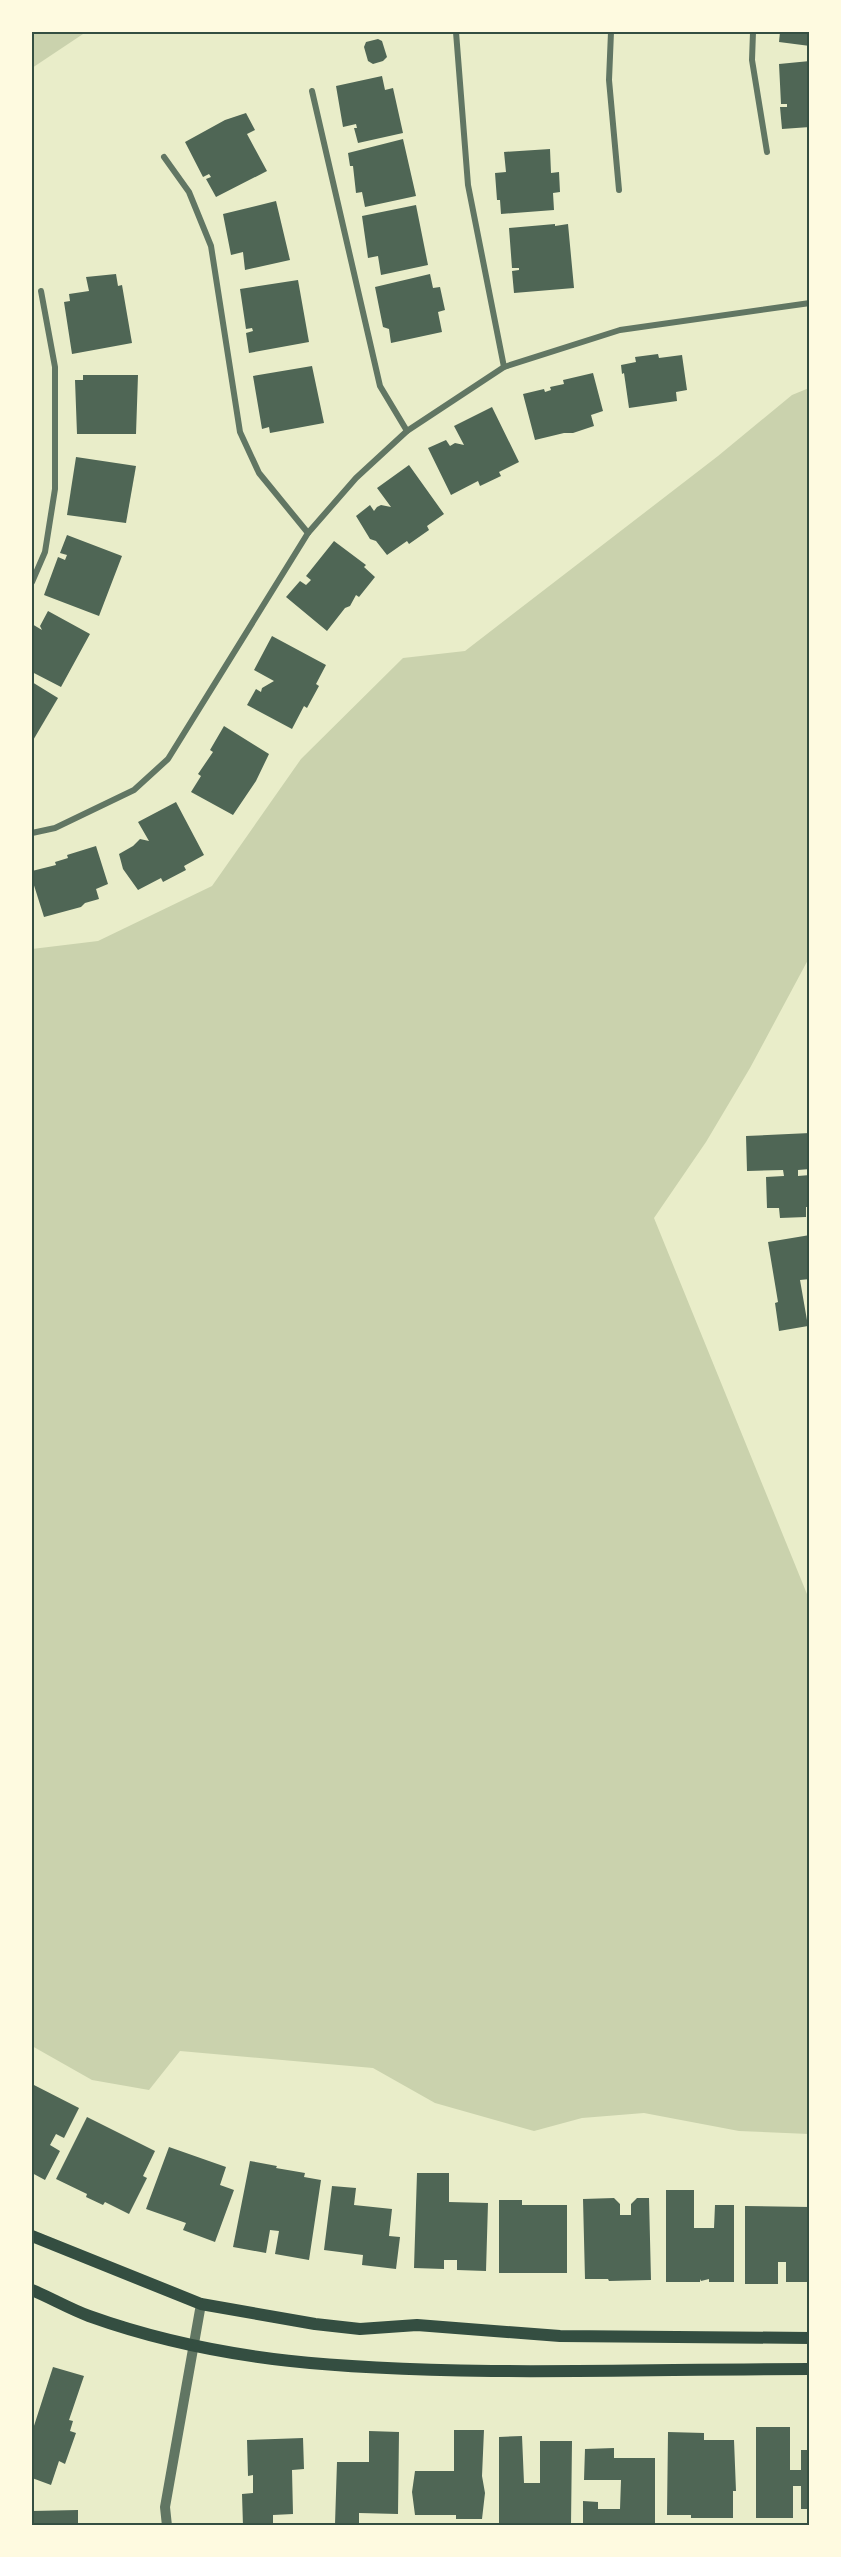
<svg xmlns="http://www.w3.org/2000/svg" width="841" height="2557" font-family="'Titillium Web',sans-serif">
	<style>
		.green { fill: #cad2ad }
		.building { fill: #4f6655 }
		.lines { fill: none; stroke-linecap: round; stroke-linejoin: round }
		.minor { stroke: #617663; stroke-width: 6 }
		.tertiary { stroke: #617663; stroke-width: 10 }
		.secondary { stroke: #344e41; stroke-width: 12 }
		.neatline { fill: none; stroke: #344e41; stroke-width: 2 }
	</style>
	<rect width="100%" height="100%" fill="#e9edc9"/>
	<!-- green -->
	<g class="green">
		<polygon points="32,32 86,32 32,68"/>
		<polygon points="809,388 809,958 750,1068 706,1142 654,1218 809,1599 809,2134 739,2131 644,2113 582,2118 534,2131 435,2103 373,2068 180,2051 149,2090 92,2080 32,2046 32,949 98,941 212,886 301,759 403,658 465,651 718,456 792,395"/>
	</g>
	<!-- building -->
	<g class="building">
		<polygon points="780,32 810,32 810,46 779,42"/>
		<polygon points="378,39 382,41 387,57 383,61 373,64 368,61 364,47 366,42"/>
		<polygon points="810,61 810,127 782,129 780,107 787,107 787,104 781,104 779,64"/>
		<polygon points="382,76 385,90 393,88 403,133 358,143 354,128 357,128 356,124 343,127 336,86"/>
		<polygon points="246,113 255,130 247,134 267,171 216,197 206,179 211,177 209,174 203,177 185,142 225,120"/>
		<polygon points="403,139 416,196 365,207 362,192 356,193 353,166 350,166 348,153"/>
		<polygon points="550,149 551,173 559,172 560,192 553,193 554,210 501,214 500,200 497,200 495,173 506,172 504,152"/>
		<polygon points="276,201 290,260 245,270 243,252 231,255 223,214"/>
		<polygon points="416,205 428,265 381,275 378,256 368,258 362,216"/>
		<polygon points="555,224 555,226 568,224 574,288 514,293 512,271 519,270 519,268 512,268 509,228"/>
		<polygon points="116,274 118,286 122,285 132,343 72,354 64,302 70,301 69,294 89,291 86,277"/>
		<polygon points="430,274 433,288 440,287 445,310 438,312 442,332 391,343 389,329 383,327 375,287"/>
		<polygon points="298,280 309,342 249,353 246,333 253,331 252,328 246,329 240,289"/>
		<polygon points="658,354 659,358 682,355 687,390 676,392 677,401 629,408 624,373 622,374 621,365 636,362 635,357"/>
		<polygon points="312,366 324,423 270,433 269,427 262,429 253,376"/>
		<polygon points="593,373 603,411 591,415 594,426 573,433 564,433 535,440 523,394 544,389 545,392 551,390 550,387 564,384 563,380"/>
		<polygon points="83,375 138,375 136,434 77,434 75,380 83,380"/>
		<polygon points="492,407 519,462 499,472 501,476 480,486 478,481 451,495 428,448 446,440 450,446 455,443 464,445 454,426"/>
		<polygon points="76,457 136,466 126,523 67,515"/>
		<polygon points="409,465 444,514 427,526 429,530 409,544 407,541 387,555 376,541 370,539 356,516 370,505 374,511 377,507 381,505 391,507 377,488"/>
		<polygon points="67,535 122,556 99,616 44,595 58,557 65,560 67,555 60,553"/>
		<polygon points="334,541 366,565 364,567 375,577 359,597 356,595 350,606 345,608 327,631 286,597 300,581 306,585 311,580 306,576"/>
		<polygon points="48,611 90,634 61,687 32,672 32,624 42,630 40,626"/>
		<polygon points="272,636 326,665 316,684 319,686 307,708 304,706 292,729 247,705 256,689 261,692 262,688 274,681 254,670"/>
		<polygon points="32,682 58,698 32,742"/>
		<polygon points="224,726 269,754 256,781 233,815 191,792 201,776 198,774 213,752 210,750"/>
		<polygon points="176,802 204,855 184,866 186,870 163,882 161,878 138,890 123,869 119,854 133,846 140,839 149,841 138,822"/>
		<polygon points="96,846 108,884 96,889 99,899 85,903 81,907 44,917 32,879 32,871 56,865 55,862 68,858 67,855"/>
		<polygon points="810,1133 810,1169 798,1170 798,1176 810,1175 810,1207 806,1207 806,1217 780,1218 779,1208 767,1208 766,1177 784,1176 783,1170 747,1171 746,1136"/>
		<polygon points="810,1235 810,1279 800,1280 808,1326 779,1331 775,1303 778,1302 768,1242"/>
		<polygon points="32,2084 79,2108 64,2138 56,2134 50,2145 60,2151 45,2180 32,2173"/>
		<polygon points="87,2117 155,2151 143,2176 147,2178 129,2214 105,2202 103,2205 86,2197 87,2194 56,2179"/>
		<polygon points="169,2147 226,2167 220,2185 234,2190 215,2242 183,2230 186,2223 146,2209"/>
		<polygon points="250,2161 277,2166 276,2168 305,2173 304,2177 321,2180 309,2260 275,2254 279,2231 270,2230 266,2253 233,2247"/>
		<polygon points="417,2173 449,2173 449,2202 488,2203 486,2271 457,2270 457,2260 444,2260 444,2269 414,2268"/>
		<polygon points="332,2186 356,2188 354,2205 392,2209 389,2236 400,2237 396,2269 362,2265 363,2255 324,2250"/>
		<polygon points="666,2190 694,2190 694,2228 714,2228 715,2205 734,2205 734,2282 709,2282 709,2279 701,2281 700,2279 700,2282 666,2282"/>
		<polygon points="614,2198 620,2204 620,2215 631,2215 631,2204 637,2198 649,2198 651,2280 609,2281 608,2279 585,2279 583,2199"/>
		<polygon points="499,2200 522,2200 522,2205 567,2205 567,2273 499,2273"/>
		<polygon points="745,2206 810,2207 810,2282 786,2282 786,2262 778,2262 778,2284 745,2284"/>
		<polygon points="53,2367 84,2376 69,2420 73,2421 70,2431 76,2433 65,2464 59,2461 51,2485 32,2478 32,2432"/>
		<polygon points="756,2427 790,2427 790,2470 801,2470 801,2450 810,2450 810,2509 801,2509 801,2486 793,2486 793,2518 756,2518"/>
		<polygon points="454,2430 484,2430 482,2476 485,2493 482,2519 456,2519 456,2515 415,2515 412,2492 415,2471 454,2471"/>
		<polygon points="369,2431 399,2432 398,2514 359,2513 359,2525 335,2524 337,2462 369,2462"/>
		<polygon points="668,2432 704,2433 704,2440 734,2440 736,2491 733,2491 733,2518 691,2518 691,2515 667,2515"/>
		<polygon points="522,2436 524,2483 540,2483 540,2441 572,2441 571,2525 499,2526 499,2437"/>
		<polygon points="303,2438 304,2469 292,2470 293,2514 273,2515 273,2526 243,2526 242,2494 253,2493 253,2475 248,2476 247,2440"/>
		<polygon points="614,2448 614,2458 655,2458 655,2526 583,2526 583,2501 598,2502 598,2509 620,2509 621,2480 584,2480 585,2449"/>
		<polygon points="78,2510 78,2526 32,2526 32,2511"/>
	</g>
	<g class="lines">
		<!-- minor -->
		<g class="minor">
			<polyline points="456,32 468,185 504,367"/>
			<polyline points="611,32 609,80 619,190"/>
			<polyline points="753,32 752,60 767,152"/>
			<polyline points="312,91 380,386 407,431"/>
			<polyline points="164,157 189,192 211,246 240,432 259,473 308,533"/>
			<polyline points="32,582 45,552 55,489 55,367 41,291"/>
			<polyline points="32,833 55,828 134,790 168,759 308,533 356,478 407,431 504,367 620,330 810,303"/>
		</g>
		<!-- tertiary -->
		<polyline class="tertiary" points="167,2526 165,2507 201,2304"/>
		<!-- secondary -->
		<g class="secondary">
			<polyline points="32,2236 201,2304 315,2324 360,2329 417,2325 560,2336 810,2338"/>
			<path d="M32 2290C51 2298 70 2309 89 2316 223 2364 352 2369 492 2371 598 2372 704 2369 810 2369"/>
		</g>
	</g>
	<!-- border -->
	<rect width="841" height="2557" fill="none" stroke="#fefae0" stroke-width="66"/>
	<rect x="33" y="33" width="775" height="2491" class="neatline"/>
</svg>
